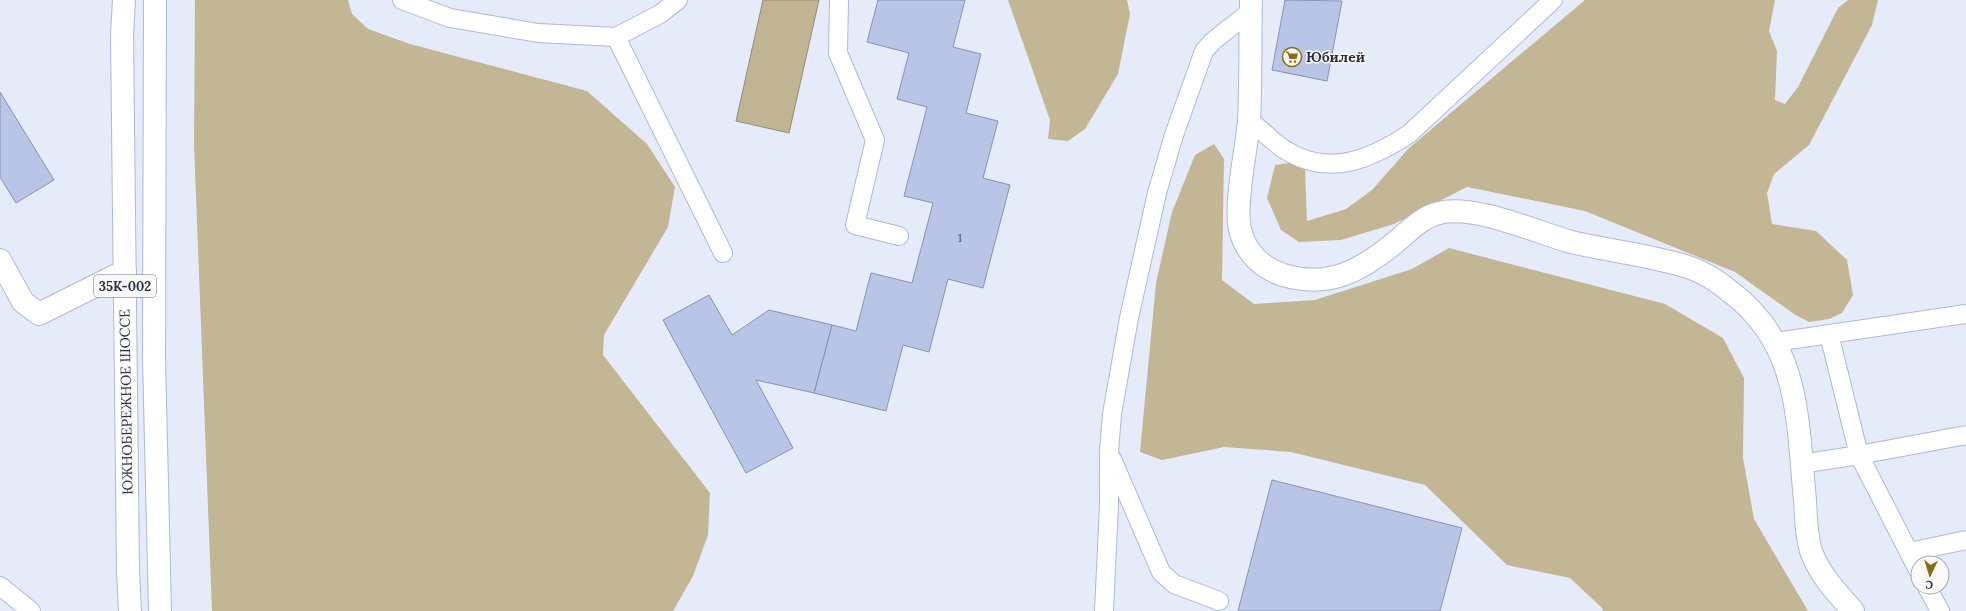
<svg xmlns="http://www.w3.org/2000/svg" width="1966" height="611" font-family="Lora,serif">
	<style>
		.forest { fill: #c2b694 }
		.water { fill: #c0b492; stroke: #938c78 }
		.building { fill: #b9c5e6; stroke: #8792b1 }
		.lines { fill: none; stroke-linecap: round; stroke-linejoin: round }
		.lane-casing { stroke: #adb9d9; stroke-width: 20 }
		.street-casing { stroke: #adb9d9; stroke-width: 24 }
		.secondary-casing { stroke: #adb9d9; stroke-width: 24 }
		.highway-casing { stroke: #adb9d9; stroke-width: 24 }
		.lane { stroke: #fff; stroke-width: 18 }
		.street { stroke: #fff; stroke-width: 22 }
		.secondary { stroke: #fff; stroke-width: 22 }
		.highway { stroke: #fff; stroke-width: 22 }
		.labels { text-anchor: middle; stroke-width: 3; stroke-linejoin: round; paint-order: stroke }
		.number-label { font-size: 12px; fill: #4e5466 }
		.shield { fill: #f9f9f9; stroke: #686c74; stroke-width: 1 }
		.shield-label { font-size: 13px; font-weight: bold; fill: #2a2f3b }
		.poi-label { font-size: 14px; font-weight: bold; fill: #2a2f3b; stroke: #f9f9f9; text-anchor: start }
		.street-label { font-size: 14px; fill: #2a2f3b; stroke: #f9f9f9 }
	</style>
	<rect width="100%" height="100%" fill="#e6ebf9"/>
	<!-- forest -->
	<g class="forest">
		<polygon points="195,0 348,0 352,14 368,29 410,44 587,91 647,144 675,187 668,227 604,335 603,355 710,493 708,535 693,576 673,611 212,611 194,144"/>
		<polygon points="1008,0 1127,0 1130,14 1118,74 1085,129 1068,141 1048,139 1050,120"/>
		<polygon points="1585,0 1775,0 1769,31 1777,51 1775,100 1785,104 1798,87 1838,8 1848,0 1878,0 1872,25 1809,145 1774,174 1767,193 1772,224 1816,231 1847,260 1853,295 1842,313 1829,319 1809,322 1794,314 1735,272 1585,211 1467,187 1394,224 1341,240 1299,242 1281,230 1267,198 1275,165 1296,162 1305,168 1307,221 1346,209 1372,190 1409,148"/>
		<polygon points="1214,144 1224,159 1222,280 1254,304 1315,300 1412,269 1449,248 1665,304 1723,338 1744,378 1743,458 1754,519 1808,611 1603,611 1602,608 1570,578 1507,565 1425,485 1291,452 1224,447 1162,460 1140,452 1156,283 1172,212 1195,155"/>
	</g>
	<!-- water -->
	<polygon class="water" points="763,0 819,0 789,133 736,121"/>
	<!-- building -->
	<g class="building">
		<polygon points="878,0 965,0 953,47 981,54 966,113 998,121 983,178 1010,185 983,288 948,279 929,352 903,345 886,411 814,393 832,325 856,331 871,273 912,283 933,203 904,196 927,107 897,99 909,53 867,42"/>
		<polygon points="1285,0 1342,1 1327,81 1272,70"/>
		<polygon points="0,92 54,180 16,203 0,177"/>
		<polygon points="709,295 732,335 769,310 832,325 814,393 756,380 793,448 746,473 663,320"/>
		<polygon points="1272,480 1462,528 1440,611 1238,611"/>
	</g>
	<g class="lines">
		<!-- lane casing -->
		<g class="lane-casing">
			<g id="lane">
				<polyline points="402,0 450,18 538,33 616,37 660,14 678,0"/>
				<polyline points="839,0 838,53 875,140 855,225 899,236"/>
				<polyline points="616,37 723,253"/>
				<path d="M1249 121C1263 130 1273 143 1287 151 1330 177 1371 159 1409 134L1553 0"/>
				<polyline points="1829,334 1859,455 1966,435"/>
				<polyline points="1775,342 1966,314"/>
				<polyline points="1112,459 1161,572 1174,584 1219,601"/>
				<polyline points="1801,464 1859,455 1918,570"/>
				<polyline points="1909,552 1966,540"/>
				<polyline points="0,586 31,611"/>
				<polyline points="1927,587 1940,611"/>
				<polyline points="1104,611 1109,505 1109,451 1112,414 1129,318 1157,193 1174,135 1204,51 1213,41 1251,11"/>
			</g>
		</g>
		<!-- street casing -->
		<g class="street-casing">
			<polyline id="street" points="0,260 23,302 39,314 125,271"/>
		</g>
		<!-- secondary casing -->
		<g class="secondary-casing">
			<path id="secondary" d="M1251 0C1250 40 1251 80 1249 120 1247 148 1233 208 1241 233 1247 254 1263 268 1283 275 1330 289 1362 270 1397 241 1410 230 1422 217 1439 213 1474 204 1536 232 1571 242 1610 251 1650 255 1688 267 1704 272 1719 282 1732 293 1801 346 1797 421 1805 500 1806 516 1806 535 1811 551 1819 574 1837 593 1853 611"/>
		</g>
		<!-- highway casing -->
		<g class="highway-casing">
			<g id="highway">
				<polyline points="124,0 122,34 128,571 130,611"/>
				<polyline points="155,0 154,358 160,611"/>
			</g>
		</g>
		<!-- lane -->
		<use href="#lane" class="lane"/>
		<!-- street -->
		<use href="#street" class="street"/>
		<!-- secondary -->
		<use href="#secondary" class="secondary"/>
		<!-- highway -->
		<use href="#highway" class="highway"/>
	</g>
	<!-- icons -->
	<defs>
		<g id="supermarket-ring" transform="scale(1)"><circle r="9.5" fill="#f9f9f9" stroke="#896e0f" stroke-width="1.5"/><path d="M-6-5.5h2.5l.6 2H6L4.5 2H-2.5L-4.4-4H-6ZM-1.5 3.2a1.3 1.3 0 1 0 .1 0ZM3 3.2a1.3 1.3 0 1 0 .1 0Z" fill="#896e0f"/></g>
	</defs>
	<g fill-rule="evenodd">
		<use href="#supermarket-ring" x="1292" y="57"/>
	</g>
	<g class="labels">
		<!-- number labels -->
		<g class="number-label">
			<text x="960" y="242">1</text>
		</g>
		<!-- shield labels -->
		<rect class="shield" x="94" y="275" width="62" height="22" rx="3"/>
		<g class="shield-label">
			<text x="125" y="291">35К-002</text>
		</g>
		<!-- poi labels -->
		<g class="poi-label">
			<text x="1306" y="62">Юбилей</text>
		</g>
		<!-- street labels -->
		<g class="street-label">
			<text transform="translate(126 402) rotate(-91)" y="5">ЮЖНОБЕРЕЖНОЕ ШОССЕ</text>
		</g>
	</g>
	<!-- north arrow -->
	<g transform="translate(1930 575) rotate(184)"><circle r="19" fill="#f9f9f9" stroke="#a6a8ad"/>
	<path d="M0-3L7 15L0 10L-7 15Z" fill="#896e0f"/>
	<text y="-6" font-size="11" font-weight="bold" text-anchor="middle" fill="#2a2f3b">С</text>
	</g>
</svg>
